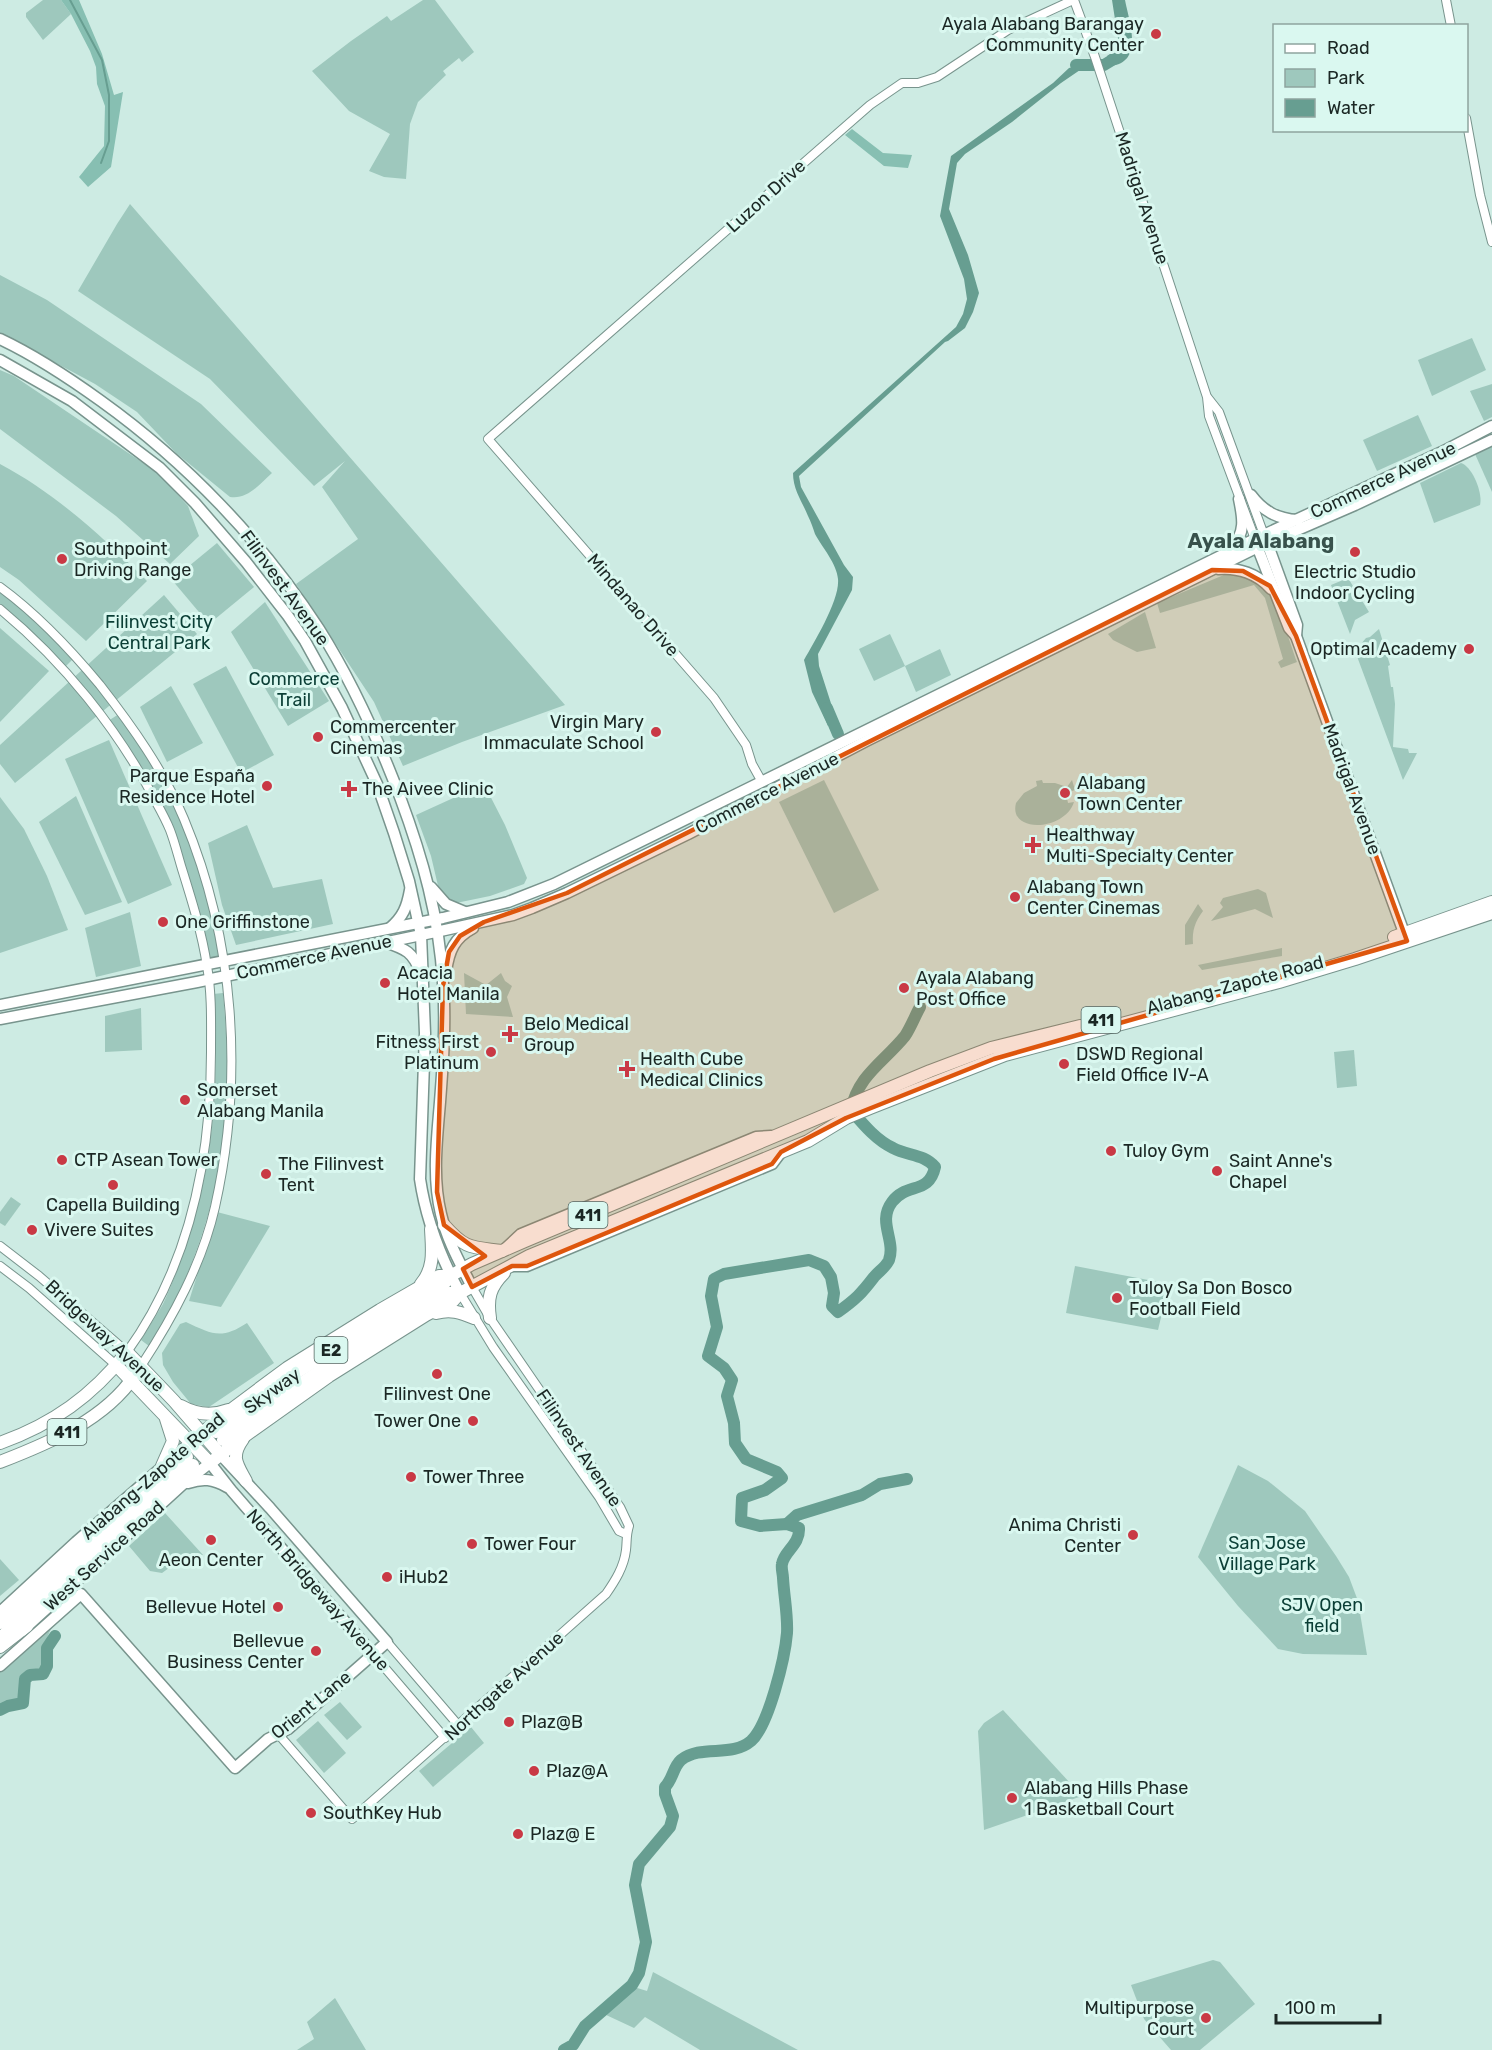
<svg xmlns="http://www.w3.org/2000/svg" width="1492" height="2050" font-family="Rubik,sans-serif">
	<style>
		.green { fill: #9ec8bd }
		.forest { fill: #87bfb2 }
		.water { fill: #679e91 }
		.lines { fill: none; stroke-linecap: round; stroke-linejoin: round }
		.stream { stroke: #679e91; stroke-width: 2 }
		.river { stroke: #679e91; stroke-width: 12 }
		.minor-casing { stroke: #78948d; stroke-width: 10 }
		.major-casing { stroke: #78948d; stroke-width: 13 }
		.highway-casing { stroke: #78948d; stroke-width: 14 }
		.minor { stroke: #fff; stroke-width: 8 }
		.major { stroke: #fff; stroke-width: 10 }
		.highway { stroke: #fff; stroke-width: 12 }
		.marked { fill: #de560d; fill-opacity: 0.2; stroke: #de560d; stroke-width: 4.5; stroke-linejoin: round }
		.poi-dot { fill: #c93945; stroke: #daf8f0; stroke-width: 2 }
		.labels { text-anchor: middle; stroke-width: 6; stroke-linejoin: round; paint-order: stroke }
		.shield { fill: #daf8f0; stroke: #546661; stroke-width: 1.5 }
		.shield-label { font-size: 16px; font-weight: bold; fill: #1b2724 }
		.poi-label { font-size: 18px; fill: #1b2724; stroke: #daf8f0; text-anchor: start }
		.street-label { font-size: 18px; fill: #1b2724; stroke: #daf8f0 }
		.park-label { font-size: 18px; fill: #0a3e35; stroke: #daf8f0 }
		.quarter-label { font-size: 21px; font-weight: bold; fill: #38524c; stroke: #daf8f0 }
	</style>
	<rect width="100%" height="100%" fill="#cdebe3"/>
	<!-- green -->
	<g class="green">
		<polygon points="43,0 61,0 71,14 43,40 26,17 26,13"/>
		<polygon points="423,0 435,0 474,52 462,62 459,58 443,71 446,75 418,102 410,124 406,179 384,177 369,171 390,134 349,111 312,71 351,41 387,16 391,21"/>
		<polygon points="130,204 565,705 462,742 403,766 374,702 296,584 358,539 322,487 345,461 314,486 210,379 78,291 117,224"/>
		<path d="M0 275 47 300 201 404 272 473C260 484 247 500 230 497L176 453 137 412 95 384 0 333Z"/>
		<polygon points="1472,338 1486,370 1432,396 1418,360"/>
		<polygon points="0,370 14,376 158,473 188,506 199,536 170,564 116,516 0,429"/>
		<polygon points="1492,384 1492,417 1484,421 1470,391"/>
		<polygon points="1418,415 1432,446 1377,471 1363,440"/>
		<polygon points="1492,446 1492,492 1475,454"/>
		<path d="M1461 463C1473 467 1483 494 1480 505L1434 523 1420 483Z"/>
		<path d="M0 464C55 493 103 537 147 581L86 641 19 580 0 567Z"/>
		<polygon points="217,543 254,587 209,624 172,580"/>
		<path d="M1231 572C1242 575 1257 579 1265 587 1278 599 1290 644 1297 662L1281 668 1278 662 1283 659 1265 598 1254 585 1160 613 1157 603Z"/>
		<polygon points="1348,578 1369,612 1355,620 1350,634 1331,585"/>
		<polygon points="0,591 44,628 73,659 64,668 0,607"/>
		<polygon points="164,595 197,634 15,783 0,764 0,745"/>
		<polygon points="265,602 329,701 288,726 231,632"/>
		<polygon points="1145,612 1156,648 1137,652 1113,640 1108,634"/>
		<polygon points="0,628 49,671 0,722"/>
		<polygon points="1379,629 1390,665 1388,666 1391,687 1393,687 1395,704 1393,747 1408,749 1409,753 1417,753 1403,780 1355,651 1366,638 1370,637"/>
		<polygon points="890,634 905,666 940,649 951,675 916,692 905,666 874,681 859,649"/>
		<polygon points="226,666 274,755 241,773 193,684"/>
		<polygon points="171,686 203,743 167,762 140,707"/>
		<path d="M119 714C141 749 165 782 182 821 201 864 210 912 222 958L208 959 173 828 152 784 108 721Z"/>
		<polygon points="109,740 172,885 128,904 65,759"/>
		<polygon points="824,780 879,890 834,913 779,802"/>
		<path d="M1042 780 1043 783H1055L1067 787 1072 780 1075 790 1066 793 1068 803 1074 802C1065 831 1008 834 1016 803L1024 793 1037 786 1036 781Z"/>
		<polygon points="484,784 505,825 527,878 524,884 490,896 456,903 448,899 439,890 431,856 416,815"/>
		<polygon points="76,796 122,902 85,915 39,822"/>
		<polygon points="0,797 24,829 47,876 68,930 0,953"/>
		<polygon points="247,825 273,888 322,879 333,924 236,945 222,905 208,843"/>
		<polygon points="1258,889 1266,893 1273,918 1255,909 1211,921 1223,907 1220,903 1223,898"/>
		<path d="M1198 904 1203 911C1195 922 1192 930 1193 944L1185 945V925Z"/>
		<polygon points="130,912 141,966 96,977 85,928"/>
		<polygon points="1282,948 1282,956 1202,970 1198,965"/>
		<polygon points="464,973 486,985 501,973 505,981 512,986 507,997 513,1017 466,1014"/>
		<path d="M223 993C226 1026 228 1060 227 1094 224 1183 197 1272 149 1346L141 1340C148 1328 156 1316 163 1304 173 1283 180 1262 188 1240 214 1160 220 1078 213 994Z"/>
		<polygon points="141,1008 142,1050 105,1052 105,1016"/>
		<polygon points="1354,1050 1357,1086 1337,1088 1334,1052"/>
		<polygon points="11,1197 21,1204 5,1226 0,1223 0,1212"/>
		<polygon points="217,1212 270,1226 221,1307 189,1301"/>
		<polygon points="1075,1266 1169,1284 1158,1330 1066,1313"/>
		<path d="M186 1322C212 1334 221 1340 247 1323L274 1363 209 1407 191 1404 173 1382 163 1365 162 1353 180 1324Z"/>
		<polygon points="1238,1465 1268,1481 1305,1511 1336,1556 1349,1577 1358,1601 1367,1655 1303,1654 1278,1649 1238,1606 1198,1557"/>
		<polygon points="165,1513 203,1555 184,1557 162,1573 150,1571 129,1546"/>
		<polygon points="0,1559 19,1580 0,1596"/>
		<path d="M83 1599C51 1626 45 1626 44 1670L28 1674 22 1680 21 1702 5 1704 0 1707V1665Z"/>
		<polygon points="340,1702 362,1727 347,1740 324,1715"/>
		<polygon points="1003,1710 1082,1796 984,1830 978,1731 984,1723"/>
		<polygon points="318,1721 346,1753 324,1773 296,1740"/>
		<polygon points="471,1727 484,1743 433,1787 419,1771"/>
		<polygon points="1213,1960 1220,1962 1255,2004 1200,2050 1171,2050 1144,2019 1131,1985"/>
		<polygon points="653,1972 798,2050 700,2050 645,2017 634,2028 604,2014 634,1987 647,1991"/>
		<polygon points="335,1998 366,2050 297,2050 314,2039 307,2022"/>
	</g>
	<!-- forest -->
	<g class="forest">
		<polygon points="61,0 79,0 102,54 114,95 123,92 111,167 88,187 79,177 104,146 105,106 97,84 96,67 90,51 71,14"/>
		<polygon points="852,129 883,153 912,155 908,168 884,166 845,135"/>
	</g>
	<!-- water -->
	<g class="water">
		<path d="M1112 0H1125C1129 21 1145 63 1110 66L1107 56 1116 50 1119 45Z"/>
		<path d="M1092 62V69L1080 70 1061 83 1012 122 965 154 957 163 949 209 968 255 979 293 973 312 965 328 948 341 945 342 799 476 801 487 844 565 853 577 852 590 818 654 819 666 837 722 828 726 812 692 804 660C814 642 840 600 838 579 837 564 822 547 815 534 813 528 811 522 808 516 802 501 793 490 793 473L956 327 963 314 967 299 964 279 940 216 951 156 1053 83 1069 68Z"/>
	</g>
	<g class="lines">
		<!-- stream -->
		<polyline class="stream" points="70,0 102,60 109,95 109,141 101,163"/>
		<!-- river -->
		<g class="river">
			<polyline points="1076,65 1104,65 1122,54"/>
			<polyline points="827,708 838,734"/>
			<polyline points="787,1524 797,1515 862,1495 880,1484 907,1479"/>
			<polyline points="0,1710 8,1706 23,1703 25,1679 30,1675 43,1674 47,1666 47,1648 55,1636"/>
			<path d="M564 2050 573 2045 585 2026 632 1985 639 1973 646 1942 635 1885 639 1864 670 1827 673 1816 665 1794V1787C673 1779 673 1767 681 1760 702 1744 731 1758 751 1741 769 1725 785 1657 787 1633 788 1616 784 1596 783 1578 783 1574 781 1568 782 1564 784 1551 800 1545 799 1528L787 1524 760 1526 741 1521 742 1498 765 1490 782 1478 777 1472 746 1459 735 1443 734 1423 727 1396 732 1380 724 1368 708 1356 717 1327 711 1296 714 1279 724 1274 809 1260 824 1266 831 1277 834 1293 832 1306 838 1312C856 1299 861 1294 874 1277 879 1271 886 1267 889 1260 896 1240 877 1222 892 1202 907 1182 929 1195 935 1167 924 1154 908 1156 893 1148 876 1140 863 1124 851 1110 858 1075 884 1062 905 1036 911 1027 915 1016 920 1007"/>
		</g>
		<!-- minor casing -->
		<g class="minor-casing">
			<g id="minor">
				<polyline points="1074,0 1095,57 1207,397 1209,416 1255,539"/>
				<polyline points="1446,0 1451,26"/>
				<polyline points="1466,118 1480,195 1492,242"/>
				<polyline points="1208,398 1219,412 1264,535"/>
				<path d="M0 587C37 614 71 650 100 685 132 726 164 771 184 819 235 941 244 1078 215 1207 202 1264 173 1317 141 1366"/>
				<path d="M0 609C63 661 118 729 156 802 161 811 166 820 170 830 175 843 178 856 182 869 192 901 202 933 207 966 212 994 211 1023 211 1052 211 1158 190 1265 127 1352L39 1276 0 1246"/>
				<polyline points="762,782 752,764 746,745 714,698 488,439 870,105 902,83 918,83 937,77 1008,30 1073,0"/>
				<polyline points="0,1266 29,1288 117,1366"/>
				<polyline points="460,1293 493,1347 599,1497 619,1531 626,1534"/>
				<polyline points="387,1642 459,1726"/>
				<polyline points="373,1654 445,1738"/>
				<path d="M279 1735 352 1819 606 1594C615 1581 624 1567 626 1550 627 1542 626 1535 629 1526L620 1507 490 1318 472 1287"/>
			</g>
		</g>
		<!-- major casing -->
		<g class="major-casing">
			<g id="major">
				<path d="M0 339C36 356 69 378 101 401 186 462 262 541 319 629 352 681 378 739 400 797 423 859 439 916 443 983 446 1021 443 1063 440 1102 437 1139 432 1177 441 1214 447 1240 460 1263 472 1287"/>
				<path d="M0 360 72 401 160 468 195 503 246 562 288 616 305 641 342 708 377 784 394 833 409 881 421 935 425 1033 420 1179C426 1220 440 1256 460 1293"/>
				<path d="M1251 495C1263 511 1277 519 1298 520"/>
				<polyline points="1265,537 1297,625 1296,636"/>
				<polyline points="1255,541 1289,628 1296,636 1407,941"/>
				<path d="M1231 548C1246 533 1243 518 1239 499"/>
				<path d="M1218 569C1238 567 1258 574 1271 589"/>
				<polyline points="431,887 446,904 465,912"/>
				<path d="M390 928C403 917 407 907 410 890"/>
				<path d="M385 942C406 949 413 952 421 973"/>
				<path d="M446 971C449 951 454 938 473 928"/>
				<polyline points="0,1005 443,918 508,902 554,884 1255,539 1442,452 1492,426"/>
				<polyline points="0,1019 197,982 445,930 513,915 532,908 567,893 688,834 868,740 1258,547 1355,505 1492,440"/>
				<polyline points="506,1248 521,1234 756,1137 771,1136"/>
				<polyline points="512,1266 527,1266 772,1164 781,1152"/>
				<path d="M188 1483C203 1478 213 1479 227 1487"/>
				<polyline points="0,1612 76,1542 191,1442"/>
				<polyline points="22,1631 182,1485 210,1463 231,1490 373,1654"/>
				<polyline points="0,1666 81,1594 235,1768 268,1739 288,1729 387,1642 270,1508 220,1454"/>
			</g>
		</g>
		<!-- highway casing -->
		<g class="highway-casing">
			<g id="highway">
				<polyline points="1394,937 1492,902"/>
				<path d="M444 1225C466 1250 472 1247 502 1251"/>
				<path d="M421 1284C435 1268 432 1249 431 1229"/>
				<path d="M436 1313C450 1309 460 1312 474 1318"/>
				<path d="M490 1318C487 1298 490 1287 504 1273"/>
				<polyline points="117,1366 210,1463 246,1435 329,1376 426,1315 453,1301 460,1293 529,1256 808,1141 846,1118 870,1108 1005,1055 1279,982 1355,959 1492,913"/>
				<path d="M181 1406C197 1415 212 1416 228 1410"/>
				<polyline points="216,1432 291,1376 337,1347 444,1284 450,1276"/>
				<path d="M243 1439C230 1457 237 1464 246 1481"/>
				<path d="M223 1440C294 1384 371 1338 449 1293H460"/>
				<polyline points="191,1442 232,1409 287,1368 380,1310 439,1276 450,1276 472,1264 525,1241 930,1071 991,1048 1080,1026"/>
				<path d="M0 1443C53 1424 92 1396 127 1352L174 1401 220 1454"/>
				<path d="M0 1462C49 1443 105 1420 135 1375"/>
				<polyline points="162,1466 173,1441 166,1419"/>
				<polyline points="0,1623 187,1457"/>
				<polyline points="0,1638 193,1465"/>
				<polyline points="0,1647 27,1626"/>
			</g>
		</g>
		<!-- minor -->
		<use href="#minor" class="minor"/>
		<!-- major -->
		<use href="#major" class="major"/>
		<!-- highway -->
		<use href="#highway" class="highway"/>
	</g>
	<!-- marked area -->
	<path class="marked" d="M1212 570 1243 571 1270 586 1296 636 1407 941 994 1059 846 1118 781 1152 772 1164 527 1266H512L472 1287 463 1269 485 1256 444 1225 437 1192 443 986 449 952 460 936 484 922 567 893Z"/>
	<!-- markers -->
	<g class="poi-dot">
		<circle cx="1156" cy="34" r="6"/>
		<circle cx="1355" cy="552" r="6"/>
		<circle cx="62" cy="559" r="6"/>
		<circle cx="1469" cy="649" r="6"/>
		<circle cx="656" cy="732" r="6"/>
		<circle cx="318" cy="737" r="6"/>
		<circle cx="267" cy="786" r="6"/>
		<path d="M346 780h6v6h6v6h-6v6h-6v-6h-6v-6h6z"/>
		<circle cx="1065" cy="793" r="6"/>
		<path d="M1030 836h6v6h6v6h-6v6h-6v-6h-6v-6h6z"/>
		<circle cx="1015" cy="897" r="6"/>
		<circle cx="163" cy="922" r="6"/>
		<circle cx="385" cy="983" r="6"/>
		<circle cx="904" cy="988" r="6"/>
		<path d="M507 1025h6v6h6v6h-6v6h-6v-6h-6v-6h6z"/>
		<circle cx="491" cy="1052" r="6"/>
		<circle cx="1064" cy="1064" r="6"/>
		<path d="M624 1060h6v6h6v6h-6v6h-6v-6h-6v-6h6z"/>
		<circle cx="185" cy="1100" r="6"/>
		<circle cx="1111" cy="1151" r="6"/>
		<circle cx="62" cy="1160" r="6"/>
		<circle cx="1217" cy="1171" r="6"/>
		<circle cx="266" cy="1174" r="6"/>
		<circle cx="113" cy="1185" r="6"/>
		<circle cx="32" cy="1230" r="6"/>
		<circle cx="1117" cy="1298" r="6"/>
		<circle cx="437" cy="1374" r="6"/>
		<circle cx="473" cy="1421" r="6"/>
		<circle cx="411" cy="1477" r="6"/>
		<circle cx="1133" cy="1535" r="6"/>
		<circle cx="211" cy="1540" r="6"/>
		<circle cx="472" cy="1544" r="6"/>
		<circle cx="387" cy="1577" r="6"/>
		<circle cx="278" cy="1607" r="6"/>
		<circle cx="316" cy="1651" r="6"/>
		<circle cx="509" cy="1722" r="6"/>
		<circle cx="534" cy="1771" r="6"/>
		<circle cx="1012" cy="1798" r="6"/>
		<circle cx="311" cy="1813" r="6"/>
		<circle cx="518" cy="1834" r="6"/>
		<circle cx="1206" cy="2018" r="6"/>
	</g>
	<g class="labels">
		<!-- shield labels -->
		<g class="shield">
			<rect x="1081.5" y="1007" width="39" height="26" rx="4.5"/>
			<rect x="568.5" y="1202" width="39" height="26" rx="4.5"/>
			<rect x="314.5" y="1337" width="33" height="26" rx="4.5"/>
			<rect x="47.5" y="1419" width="39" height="26" rx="4.5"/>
		</g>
		<g class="shield-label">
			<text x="1101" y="1026">411</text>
			<text x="588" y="1221">411</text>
			<text x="331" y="1356">E2</text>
			<text x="67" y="1438">411</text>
		</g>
		<!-- poi labels -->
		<g class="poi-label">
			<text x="1144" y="30" text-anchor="end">Ayala Alabang Barangay<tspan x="1144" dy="21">Community Center</tspan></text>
			<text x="74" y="555">Southpoint<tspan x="74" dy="21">Driving Range</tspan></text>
			<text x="1355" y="578" text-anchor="middle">Electric Studio<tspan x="1355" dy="21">Indoor Cycling</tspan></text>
			<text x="1457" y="655" text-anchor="end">Optimal Academy</text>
			<text x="644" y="728" text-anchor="end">Virgin Mary<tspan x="644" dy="21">Immaculate School</tspan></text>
			<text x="330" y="733">Commercenter<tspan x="330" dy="21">Cinemas</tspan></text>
			<text x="255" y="782" text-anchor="end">Parque España<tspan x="255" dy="21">Residence Hotel</tspan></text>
			<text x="1077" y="789">Alabang<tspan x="1077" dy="21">Town Center</tspan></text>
			<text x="362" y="795">The Aivee Clinic</text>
			<text x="1046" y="841">Healthway<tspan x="1046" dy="21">Multi-Specialty Center</tspan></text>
			<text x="1027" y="893">Alabang Town<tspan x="1027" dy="21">Center Cinemas</tspan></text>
			<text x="175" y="928">One Griffinstone</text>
			<text x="397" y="979">Acacia<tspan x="397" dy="21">Hotel Manila</tspan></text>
			<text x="916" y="984">Ayala Alabang<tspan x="916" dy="21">Post Office</tspan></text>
			<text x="524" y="1030">Belo Medical<tspan x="524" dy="21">Group</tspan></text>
			<text x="479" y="1048" text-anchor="end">Fitness First<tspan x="479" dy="21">Platinum</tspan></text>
			<text x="1076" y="1060">DSWD Regional<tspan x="1076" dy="21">Field Office IV-A</tspan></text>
			<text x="640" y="1065">Health Cube<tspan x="640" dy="21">Medical Clinics</tspan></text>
			<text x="197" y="1096">Somerset<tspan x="197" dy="21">Alabang Manila</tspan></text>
			<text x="1123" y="1157">Tuloy Gym</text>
			<text x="74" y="1166">CTP Asean Tower</text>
			<text x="1229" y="1167">Saint Anne's<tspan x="1229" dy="21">Chapel</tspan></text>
			<text x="278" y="1170">The Filinvest<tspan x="278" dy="21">Tent</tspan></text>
			<text x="113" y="1211" text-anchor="middle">Capella Building</text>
			<text x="44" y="1236">Vivere Suites</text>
			<text x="1129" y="1294">Tuloy Sa Don Bosco<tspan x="1129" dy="21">Football Field</tspan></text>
			<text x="437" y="1400" text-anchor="middle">Filinvest One</text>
			<text x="461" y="1427" text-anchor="end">Tower One</text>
			<text x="423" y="1483">Tower Three</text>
			<text x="1121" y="1531" text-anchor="end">Anima Christi<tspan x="1121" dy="21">Center</tspan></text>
			<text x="484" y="1550">Tower Four</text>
			<text x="211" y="1566" text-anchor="middle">Aeon Center</text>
			<text x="399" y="1583">iHub2</text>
			<text x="266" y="1613" text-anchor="end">Bellevue Hotel</text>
			<text x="304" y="1647" text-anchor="end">Bellevue<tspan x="304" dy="21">Business Center</tspan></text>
			<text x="521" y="1728">Plaz@B</text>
			<text x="546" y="1777">Plaz@A</text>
			<text x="1024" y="1794">Alabang Hills Phase<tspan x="1024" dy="21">1 Basketball Court</tspan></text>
			<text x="323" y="1819">SouthKey Hub</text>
			<text x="530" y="1840">Plaz@ E</text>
			<text x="1194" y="2014" text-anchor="end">Multipurpose<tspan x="1194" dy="21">Court</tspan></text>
		</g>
		<!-- street labels -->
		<g class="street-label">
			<text transform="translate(766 196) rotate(-42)" y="6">Luzon Drive</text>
			<text transform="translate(1142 198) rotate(72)" y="6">Madrigal Avenue</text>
			<text transform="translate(1383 480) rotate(-25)" y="6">Commerce Avenue</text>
			<text transform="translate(285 588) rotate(54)" y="6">Filinvest Avenue</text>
			<text transform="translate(633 605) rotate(49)" y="6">Mindanao Drive</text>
			<text transform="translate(1352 789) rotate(70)" y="6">Madrigal Avenue</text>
			<text transform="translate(767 793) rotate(-27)" y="6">Commerce Avenue</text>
			<text transform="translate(314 957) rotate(-12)" y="6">Commerce Avenue</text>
			<text transform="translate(1235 985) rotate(-15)" y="6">Alabang-Zapote Road</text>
			<text transform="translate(105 1336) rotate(43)" y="6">Bridgeway Avenue</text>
			<text transform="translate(272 1391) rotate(-36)" y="6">Skyway</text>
			<text transform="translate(579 1448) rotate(56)" y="6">Filinvest Avenue</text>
			<text transform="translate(153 1476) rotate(-41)" y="6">Alabang-Zapote Road</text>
			<text transform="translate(104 1556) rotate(-42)" y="6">West Service Road</text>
			<text transform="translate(318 1590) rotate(49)" y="6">North Bridgeway Avenue</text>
			<text transform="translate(504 1686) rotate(-42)" y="6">Northgate Avenue</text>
			<text transform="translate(311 1705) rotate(-39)" y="6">Orient Lane</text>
		</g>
		<!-- park labels -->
		<g class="park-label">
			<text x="159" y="628">Filinvest City<tspan x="159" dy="21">Central Park</tspan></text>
			<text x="294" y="685">Commerce<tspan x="294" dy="21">Trail</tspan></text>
			<text x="1267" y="1549">San Jose<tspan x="1267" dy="21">Village Park</tspan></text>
			<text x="1322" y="1611">SJV Open<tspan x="1322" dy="21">field</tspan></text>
		</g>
		<!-- quarter labels -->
		<g class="quarter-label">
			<text x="1261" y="548">Ayala Alabang</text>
		</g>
	</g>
	<!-- legend -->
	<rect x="1273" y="24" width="195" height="108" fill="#daf8f0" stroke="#8ea49e" stroke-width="1.5"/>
	<rect x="1285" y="44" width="30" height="9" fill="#ffffff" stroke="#8ea49e" stroke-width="1.5"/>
	<text x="1327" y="54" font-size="18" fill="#1b2724">Road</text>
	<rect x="1285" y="69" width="30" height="18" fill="#9ec8bd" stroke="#8ea49e" stroke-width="1.5"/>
	<text x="1327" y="84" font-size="18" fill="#1b2724">Park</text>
	<rect x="1285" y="99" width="30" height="18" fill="#679e91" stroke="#8ea49e" stroke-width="1.5"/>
	<text x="1327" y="114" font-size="18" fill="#1b2724">Water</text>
	<!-- scale -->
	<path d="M1276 2014v9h104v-9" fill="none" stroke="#1b2724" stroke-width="3"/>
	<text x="1285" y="2014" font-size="18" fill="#1b2724" stroke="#daf8f0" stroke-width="4.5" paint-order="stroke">100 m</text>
</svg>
